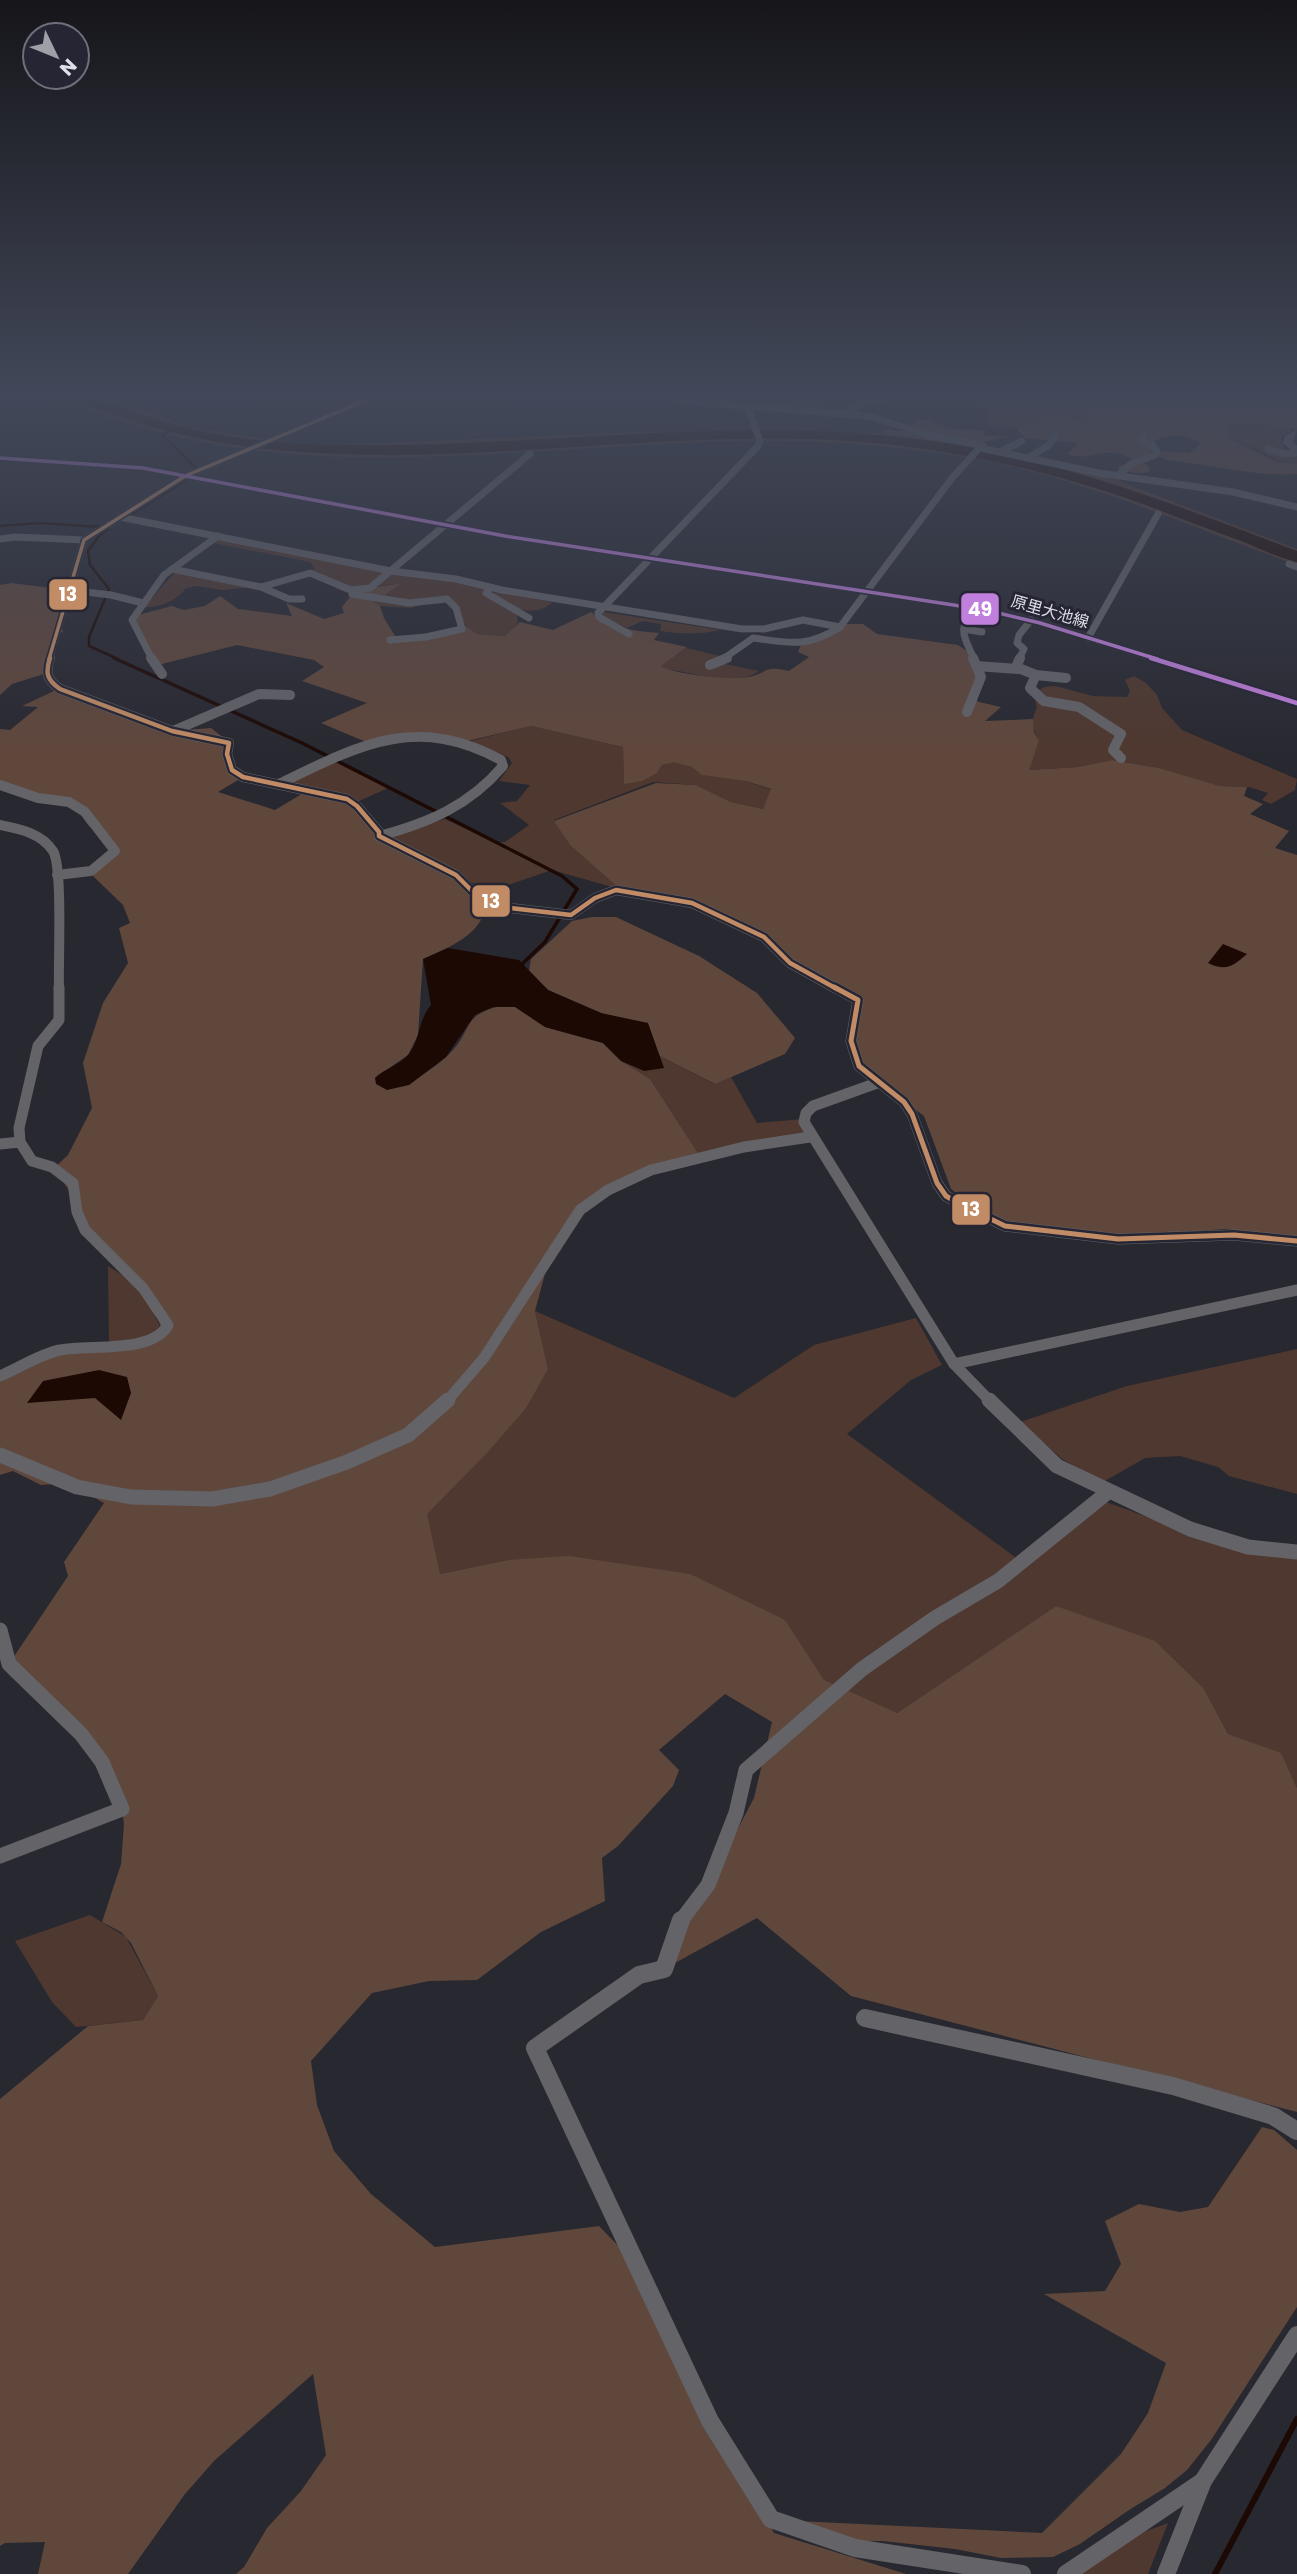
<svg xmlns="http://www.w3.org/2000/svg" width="1297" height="2574" font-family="Poppins,'Noto Sans JP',sans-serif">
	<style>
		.green { fill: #4f382f }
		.forest { fill: #60473c }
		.water { fill: #1d0904 }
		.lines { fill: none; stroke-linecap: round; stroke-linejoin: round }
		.stream-far2 { stroke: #1d0904; stroke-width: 2.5 }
		.stream-far1 { stroke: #1d0904; stroke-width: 3.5 }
		.stream { stroke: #1d0904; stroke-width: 6 }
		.river { fill: #1d0904; fill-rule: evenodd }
		.street-far4 { stroke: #636368; stroke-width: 7 }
		.street-far3 { stroke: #636368; stroke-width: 10 }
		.street-far2 { stroke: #636368; stroke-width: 11 }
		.street-far1 { stroke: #636368; stroke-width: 15 }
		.street { stroke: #636368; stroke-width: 18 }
		.secondary { fill: #65656c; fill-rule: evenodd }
		.primary { fill: #64646c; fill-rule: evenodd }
		.bus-1-far2-casing { stroke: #252533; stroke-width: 7 }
		.bus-1-far1-casing { stroke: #252533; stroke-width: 9 }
		.bus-1-casing { stroke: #252533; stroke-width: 10 }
		.bus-2-far1-casing { stroke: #252533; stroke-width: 7 }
		.bus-2-casing { stroke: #252533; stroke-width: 9 }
		.bus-1-far2 { stroke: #c18c65; stroke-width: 3.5 }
		.bus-1-far1 { stroke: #c18c65; stroke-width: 4.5 }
		.bus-1 { stroke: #c18c65; stroke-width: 5 }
		.bus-2-far1 { stroke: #c07fdc; stroke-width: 3.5 }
		.bus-2 { stroke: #c07fdc; stroke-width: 4.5 }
		.labels { text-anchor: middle; stroke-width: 6; stroke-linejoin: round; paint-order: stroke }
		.far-street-label { font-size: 16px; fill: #dfdfe9; stroke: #252533 }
		.line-badge { stroke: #252533; stroke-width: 2.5 }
		.badge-label { font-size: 19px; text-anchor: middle; font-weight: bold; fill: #fff }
	</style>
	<rect width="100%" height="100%" fill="#282830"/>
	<!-- green -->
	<g class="green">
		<path d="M48 396H109L188 427 290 443 338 445 660 431 881 433 992 450 1098 473 1297 549V565C1205 532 1114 492 1019 468 961 454 900 447 841 443 635 430 426 479 220 445 161 435 104 416 48 396Z"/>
		<polygon points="783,396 872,399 834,403 823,408 754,404 756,400"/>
		<path d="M937 396H1028L1088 402 1085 420C1061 417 1036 411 1016 428L988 427 986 407 941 405Z"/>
		<polygon points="1235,422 1291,427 1292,430 1282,436 1281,444 1287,450 1281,458 1297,457 1297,464 1279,461 1221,433"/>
		<polygon points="220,538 487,588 487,593 520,613 517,616 518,622 508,636 477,634 466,626 447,599 442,597 412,608 380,606 374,602 403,583 350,589 313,574 314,568 310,562 213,543"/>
		<path d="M177 570 253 587 222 590 197 586 186 588C176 601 160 608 144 607Z"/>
		<path d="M493 592 553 602C532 619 514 608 493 596Z"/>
		<path d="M603 612 720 630C700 635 680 634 660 631L661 624 643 621 627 628 603 616Z"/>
		<path d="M686 648 720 656V663L759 671C733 689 694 672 666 669L660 666Z"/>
		<path d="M1134 676 1146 683 1157 695 1162 708 1182 730 1297 779 1295 790 1271 804 1262 800 1268 793 1249 787 1212 786 1159 768 1112 760 1078 767 1028 770 1039 741C1033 730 1030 720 1037 708L1034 694 1044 687 1055 686 1093 696 1127 697 1130 691 1125 680Z"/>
		<polygon points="531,726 623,747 624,783 657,773 662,765 673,761 692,767 703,775 743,780 772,790 763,809 731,802 696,785 653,782 554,820 570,845 623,890 552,870 485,893 465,877 384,835 445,819 517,853 500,842 505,842 529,825 500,803 517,801 530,785 499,781 512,763 508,757 471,741"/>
		<polygon points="337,762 388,788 357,802 283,782"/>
		<polygon points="652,1052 714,1084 731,1077 757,1123 804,1119 810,1137 698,1153 650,1079 621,1061"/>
		<polygon points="108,1266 143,1288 163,1334 109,1345"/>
		<polygon points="535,1311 734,1398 814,1345 916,1318 942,1365 911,1380 847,1434 1022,1562 1106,1502 1247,1553 1297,1559 1297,1788 1281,1754 1228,1734 1204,1689 1078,1615 1056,1606 897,1713 508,1560 440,1574 422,1509 548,1369"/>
		<polygon points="1297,1349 1297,1494 1229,1476 1218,1467 1180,1456 1145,1458 1103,1482 1062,1459 1020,1422 1127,1386"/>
		<polygon points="90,1915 126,1937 158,1996 143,2020 76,2027 52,2002 15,1941"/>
		<polygon points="1168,2523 1148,2574 1065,2574 1100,2548"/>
	</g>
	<!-- forest -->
	<g class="forest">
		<path d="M1021 396H1297V429L1235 422 1226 433 1230 439 1277 462 1297 464V474C1254 477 1210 464 1167 460L1155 455 1157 451 1189 453 1201 443C1187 434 1164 432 1151 444L1154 449 1141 460 1149 467V472C1138 474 1128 473 1118 468L1121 465 1131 464 1132 459C1106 443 1094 463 1067 454L1078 443 1025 438 1017 429C1035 410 1061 417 1085 420L1088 402Z"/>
		<path d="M917 420H930L949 428 984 431 985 436H1013L982 442 994 450 882 433 888 429C901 432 909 433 917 420Z"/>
		<polygon points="12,583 66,590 60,622 63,632 56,634 47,673 12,684 0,695 0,585"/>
		<path d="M403 583 374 602 380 606 384 618 397 639 466 626 477 634 505 636 520 622 553 630 591 612C608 628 636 631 659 633L654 640 687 647 661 666C672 674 733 681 748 677 769 673 763 665 789 671L809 657 798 652 802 643 845 624H863L877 634 958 645 970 653 981 677 975 699 979 702 1001 707 985 721 1033 719 1034 732 1039 741 1029 770 1078 767 1112 760 1159 768 1219 786 1247 787 1244 796 1263 804 1250 814 1289 831 1275 848 1297 855V1239L1227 1229 1118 1236 1005 1223 981 1211 951 1189 924 1116 859 1066 851 1041 858 1000 790 963 757 934 692 903 619 888 570 845 554 821 656 783 696 785 731 802 763 809 771 789 746 781 702 775 692 767 674 762 662 765 657 773 642 781 624 784 623 747 531 726 463 742 438 738 366 742 321 723 367 703 302 681 324 667 314 660 237 645 154 666 134 616 172 606 184 610 205 606 220 596 238 609 292 616 286 603 324 619 344 613 342 607 350 597H359L335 588 363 589Z"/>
		<path d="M56 690 172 731 211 728 229 742 227 760 243 777 218 792 275 810 305 792 347 799 379 836 456 875 487 901C484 934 450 947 423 959L418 1035 408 1055 375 1078 409 1085C421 1075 434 1068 445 1058 477 1030 456 1013 511 1004L545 1027 603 1043 621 1061 650 1079 698 1153 584 1207 550 1255 535 1311 548 1369 526 1408 487 1453 427 1514 440 1574 508 1560 569 1556 690 1574 785 1620 824 1680 897 1713 1056 1606 1155 1641 1204 1689 1228 1734 1281 1753 1297 1788V2112L851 1996 757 1918 664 1969 754 1798 772 1722 725 1694 659 1750 679 1770 673 1786 618 1846 602 1858 605 1901 541 1932 477 1980 429 1981 372 1993 311 2061 317 2105 334 2151 371 2194 435 2247 599 2226 634 2262 687 2373 774 2533 906 2574H236L244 2567 267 2528 301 2491 326 2455 313 2374 214 2461 185 2494 128 2574H38L45 2542 5 2543 0 2546V2099L88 2026 143 2020 158 1996 131 1943 121 1932 102 1922 121 1864 124 1824 122 1809 81 1734 9 1664 68 1576 64 1562 104 1503 68 1483 41 1485 13 1471 0 1475V1376L59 1350 109 1345 163 1333 148 1293 83 1225 76 1201 54 1168 68 1155 92 1108 83 1063 103 1003 128 963 119 928 130 923 123 905 93 876V872L115 850 88 825 73 803 0 786V729L10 730 38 707 22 706Z"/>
		<polygon points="592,917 616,917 699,956 757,993 795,1038 785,1054 715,1084 652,1052 622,1022 548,990 529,971 531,959 572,921"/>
		<polygon points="1262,2127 1274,2130 1297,2150 1297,2307 1211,2440 1187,2470 1165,2488 1129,2510 1080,2544 1053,2557 1001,2558 955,2549 883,2541 831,2541 778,2520 1042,2533 1121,2454 1148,2413 1166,2363 1044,2294 1105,2291 1121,2264 1105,2221 1139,2204 1180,2212 1208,2207"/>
	</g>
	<!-- water -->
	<g class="water">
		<path d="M1223 944 1247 954C1233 966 1226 972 1208 963Z"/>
		<path d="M448 948 519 960 548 990 601 1013 648 1023 664 1068 644 1071 621 1061 603 1043 545 1027 515 1007H493L475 1015 446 1057 409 1085 387 1090 376 1084 375 1078C384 1069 399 1065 408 1055 420 1041 418 1020 431 1005L423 959Z"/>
		<polygon points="99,1370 127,1377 131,1393 121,1420 95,1398 27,1403 43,1381"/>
	</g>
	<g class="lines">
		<!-- stream-far2 -->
		<g class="stream-far2">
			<polyline points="174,429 162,435 196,468"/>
			<polyline points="125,518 185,481"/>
			<polyline points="0,526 39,523 102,527"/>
			<polyline points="109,528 98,537 88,551 90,565 109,589 89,637 89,646 118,659"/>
			<polyline points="738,631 760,632"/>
		</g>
		<!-- stream-far1 -->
		<polyline class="stream-far1" points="114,658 302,743 562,876 577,889 545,942 520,966"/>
		<!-- stream -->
		<polyline class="stream" points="1215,2574 1297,2419"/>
		<!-- river -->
		<path class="river" d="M68 396C103 396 136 414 170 423 214 436 262 442 307 444 498 452 689 418 880 435 1027 447 1161 499 1297 551V562C1279 558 1261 549 1244 542 1210 530 1177 517 1143 504 1060 474 974 454 886 444 680 423 474 471 268 449 212 443 161 432 108 413 95 409 78 405 68 396Z"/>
		<!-- street-far4 -->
		<g class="street-far4">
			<polyline points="669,396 697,402 868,416 929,435 982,445"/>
			<path d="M848 413C870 394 899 397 927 396"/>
			<polyline points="980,448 1099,473 1233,492 1297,507"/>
			<polyline points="1268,449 1284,454 1297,453"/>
			<polyline points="1000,452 1022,441"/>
			<polyline points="1028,458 1049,445 1055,436"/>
			<polyline points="1117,476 1131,464 1155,455 1157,451 1151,444 1140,441 1143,435"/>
			<polyline points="120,517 391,571 456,579 502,590 742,629 764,629 803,620 840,627"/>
			<polyline points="0,539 15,537 84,540"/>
			<polyline points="1289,564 1297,567"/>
			<polyline points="172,569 261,587 289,599 302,599"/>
			<polyline points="261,587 310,573 351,590 370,588 530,454"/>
			<polyline points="490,588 486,593 529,618"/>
			<polyline points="69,590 111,595 143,603"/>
			<polyline points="352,594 409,603 447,599 456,608 462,629 426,637 390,640"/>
			<polyline points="964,629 982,632"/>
			<polyline points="629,634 599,617 598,613 758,446 760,441 747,405"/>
			<polyline points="1088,638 1158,514"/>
			<polyline points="49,659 84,540 185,476 376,396"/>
			<polyline points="152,659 132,620 164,575 218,536"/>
			<path d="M723 659 753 638C790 643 807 648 840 627L952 478 982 445"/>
			<path d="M974 659C964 636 956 628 976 608"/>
			<polyline points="1019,659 1024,649 1017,643 1019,635 1031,620"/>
		</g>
		<!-- street-far3 -->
		<g class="street-far3">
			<path d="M50 658C45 673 47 680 60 689L172 731 229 743 227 754 232 770 243 777 347 799 357 806 379 832V836L456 875 474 893 491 901 510 908 571 915 595 898 616 890 692 903 764 937 790 963 837 989"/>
			<polyline points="151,658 162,674"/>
			<polyline points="1020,658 1016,667 1036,675 1030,688 1044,701 1079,707 1121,734 1113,750 1121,758"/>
			<polyline points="710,665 727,658"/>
			<polyline points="976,666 1019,669"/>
			<polyline points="1036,675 1066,678"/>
			<polyline points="967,712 981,677 973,658"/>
			<polyline points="173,731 259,694 290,695"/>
			<path d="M279 784C357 746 416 713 501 760L503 766C469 806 428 823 379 836"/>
			<polyline points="0,785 38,798 69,802 85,812 115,851 91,871 57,875"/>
			<path d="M0 825C20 829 41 833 53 851 63 867 58 964 59 989"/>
		</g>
		<!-- street-far2 -->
		<g class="street-far2">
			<polyline points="834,987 858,1000 851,1041 859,1066 904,1102 912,1114 937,1183 946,1196 958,1203 1005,1226 1118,1239 1234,1235 1297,1241"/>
			<polyline points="877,1083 813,1106 806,1113 804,1122 954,1364 991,1402"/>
			<polyline points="0,1144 20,1142"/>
			<polyline points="954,1364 1297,1290"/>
			<path d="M0 1376C19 1368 40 1354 60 1350 90 1344 152 1354 168 1325L143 1288 85 1230 77 1212 73 1183 52 1167 32 1161 20 1142 19 1128 38 1046 59 1020V987"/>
			<polyline points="446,1402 484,1358 580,1210 608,1190 651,1170 744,1147 810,1137"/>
		</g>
		<!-- street-far1 -->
		<g class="street-far1">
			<polyline points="989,1400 1057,1466 1190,1529 1248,1547 1297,1552"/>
			<polyline points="0,1455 77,1487 131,1497 212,1499 270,1489 347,1462 408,1435 448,1400"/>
			<polyline points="0,1630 9,1664 81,1734 102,1762 122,1809 0,1856"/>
			<polyline points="680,1922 708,1885 736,1813 746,1770 862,1669 935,1618 998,1581 1108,1492"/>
		</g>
		<!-- street -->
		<g class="street">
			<polyline points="681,1920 664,1969 639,1975 535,2048 710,2421 771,2519 855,2548 1022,2574"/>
			<polyline points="865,2018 1173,2086 1273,2116 1297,2131"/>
			<polyline points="1066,2574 1202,2482"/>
			<polyline points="1166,2574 1203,2481 1297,2335"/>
		</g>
		<!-- secondary -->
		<polygon class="secondary" points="0,455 143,465 505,533 986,607 1044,621 1297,699 1297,706 1037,625 986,613 505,539 143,471 0,461"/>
		<!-- primary -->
		<polygon class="primary" points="1297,429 1293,442 1297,446 1297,455 1283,443 1285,436"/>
		<!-- bus-1-far2 casing -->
		<g class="bus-1-far2-casing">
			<polyline id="bus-1-far2" points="49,659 84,540 185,476 376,396"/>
		</g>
		<!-- bus-1-far1 casing -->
		<g class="bus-1-far1-casing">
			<path id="bus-1-far1" d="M50 658C45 673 47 680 60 689L172 731 229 743 227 754 232 770 243 777 347 799 357 806 379 832V836L456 875 474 893 491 901 510 908 571 915 595 898 616 890 692 903 764 937 790 963 837 989"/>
		</g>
		<!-- bus-1 casing -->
		<g class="bus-1-casing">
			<polyline id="bus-1" points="834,987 858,1000 851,1041 859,1066 904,1102 912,1114 937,1183 946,1196 958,1203 1005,1226 1118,1239 1234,1235 1297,1241"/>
		</g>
		<!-- bus-2-far1 casing -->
		<g class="bus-2-far1-casing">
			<polyline id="bus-2-far1" points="0,458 143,468 505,536 986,610 1040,623 1157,659"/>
		</g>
		<!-- bus-2 casing -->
		<g class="bus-2-casing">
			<polyline id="bus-2" points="1151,658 1297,703"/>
		</g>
		<!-- bus-1-far2 -->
		<use href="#bus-1-far2" class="bus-1-far2"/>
		<!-- bus-1-far1 -->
		<use href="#bus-1-far1" class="bus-1-far1"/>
		<!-- bus-1 -->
		<use href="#bus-1" class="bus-1"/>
		<!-- bus-2-far1 -->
		<use href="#bus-2-far1" class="bus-2-far1"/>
		<!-- bus-2 -->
		<use href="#bus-2" class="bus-2"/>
	</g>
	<!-- sky -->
	<linearGradient id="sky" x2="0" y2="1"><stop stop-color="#16161a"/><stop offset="0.52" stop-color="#424859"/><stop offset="1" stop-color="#424859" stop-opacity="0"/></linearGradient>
	<rect width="1297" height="757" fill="url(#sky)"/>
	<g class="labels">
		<!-- far-street labels -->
		<g class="far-street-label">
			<text transform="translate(1050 611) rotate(16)" y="6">原里大池線</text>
		</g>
	</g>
	<g class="line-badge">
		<rect x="48" y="578" width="40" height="33" rx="7" fill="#c18c65"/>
		<rect x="960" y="592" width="40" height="34" rx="7" fill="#c07fdc"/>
		<rect x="471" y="884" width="40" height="34" rx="7" fill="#c18c65"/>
		<rect x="951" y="1193" width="40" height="33" rx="7" fill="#c18c65"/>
	</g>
	<g class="badge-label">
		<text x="68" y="601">13</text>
		<text x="980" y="616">49</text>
		<text x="491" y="908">13</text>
		<text x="971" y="1216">13</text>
	</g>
	<!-- north arrow -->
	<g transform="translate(56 56) rotate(133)"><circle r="33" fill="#252533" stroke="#6f6f7c" stroke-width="2"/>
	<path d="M0-5L12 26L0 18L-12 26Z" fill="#9f9fa8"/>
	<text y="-10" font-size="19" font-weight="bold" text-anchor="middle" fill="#dfdfe9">N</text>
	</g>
</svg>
